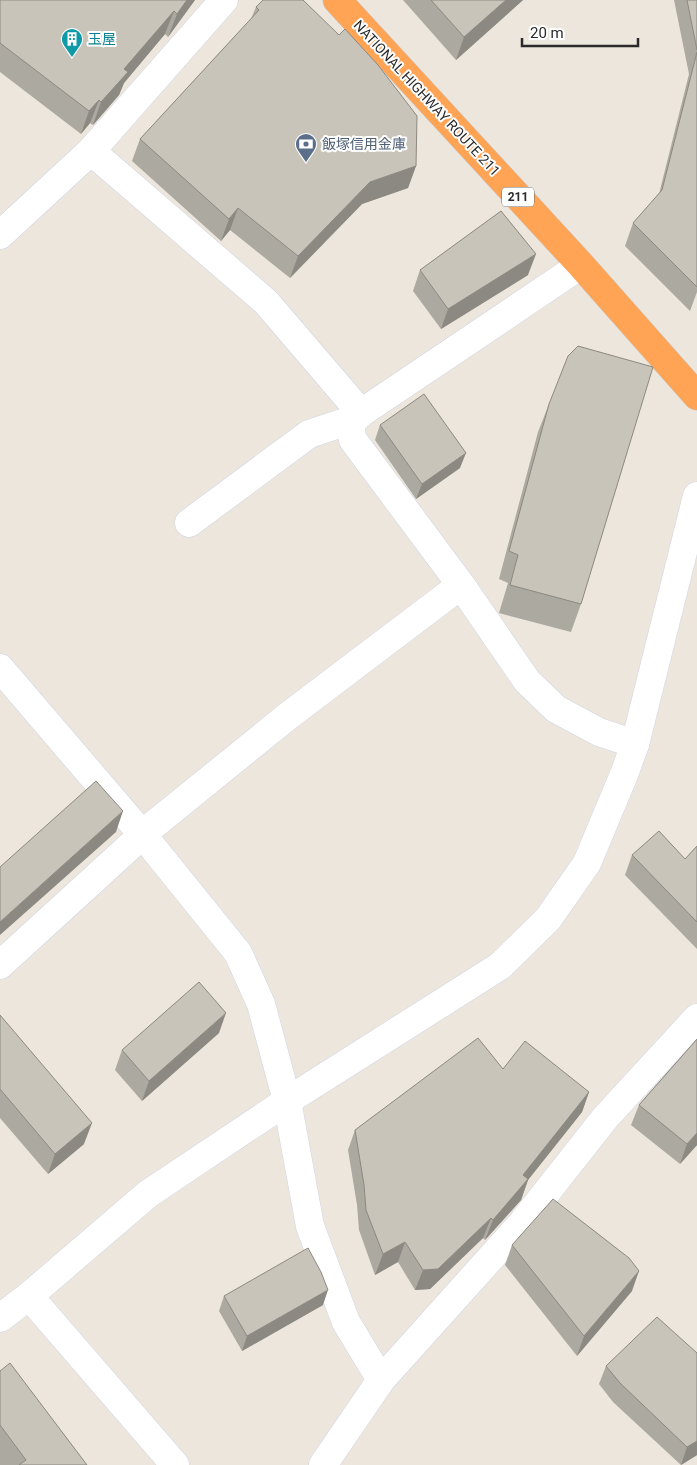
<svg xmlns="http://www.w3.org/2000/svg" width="697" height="1465" font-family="Roboto,'Noto Sans JP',sans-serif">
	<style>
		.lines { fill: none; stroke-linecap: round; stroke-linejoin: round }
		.street-casing { stroke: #d1d4e4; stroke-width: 29 }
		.secondary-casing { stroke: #d1d4e4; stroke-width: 29 }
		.highway-casing { stroke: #c8c8c8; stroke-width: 29 }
		.street { stroke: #fff; stroke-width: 28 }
		.secondary { stroke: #fff; stroke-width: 28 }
		.highway { stroke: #ffa355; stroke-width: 28 }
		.wall { fill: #aca9a0 }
		.shaded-wall { fill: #8c8982 }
		.building { fill: #c8c4ba; stroke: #8c8982 }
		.labels { text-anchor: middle; stroke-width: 4; stroke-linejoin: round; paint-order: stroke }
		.shield { fill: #fff; stroke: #6a6a6a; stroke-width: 1 }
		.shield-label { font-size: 12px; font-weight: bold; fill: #2a2a2a }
		.culture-label { font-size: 14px; fill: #0d838f; stroke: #fff; text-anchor: start }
		.street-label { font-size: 14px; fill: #2a2a2a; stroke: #fff }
		.service-label { font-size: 14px; fill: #4e5e75; stroke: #fff; text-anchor: start }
	</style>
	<rect width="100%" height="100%" fill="#ede6dc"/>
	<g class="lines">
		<!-- street casing -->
		<g class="street-casing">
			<g id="street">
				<polyline points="91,151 266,302 361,413"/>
				<polyline points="0,235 91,151 224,0"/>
				<path d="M581 265 361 413C351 422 349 427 353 440L461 585 527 681 556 709 599 732 635 744"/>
				<polyline points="189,523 309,434 354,419"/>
				<polyline points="0,668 142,834 238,953 261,1004 287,1101 310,1226 346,1322 381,1380"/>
				<polyline points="0,965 151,827 288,716 461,585"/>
				<polyline points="323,1465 381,1380 523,1222 605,1118 697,1018"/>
			</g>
		</g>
		<!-- secondary casing -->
		<g class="secondary-casing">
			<g id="secondary">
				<polyline points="29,1296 175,1465"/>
				<polyline points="0,1318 29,1296 148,1194 287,1101 500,966 548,919 587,863 625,772 635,744 697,496"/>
			</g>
		</g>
		<!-- highway casing -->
		<g class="highway-casing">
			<polyline id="highway" points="337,0 581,265 697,396"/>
		</g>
		<!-- street -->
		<use href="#street" class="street"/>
		<!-- secondary -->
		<use href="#secondary" class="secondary"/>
		<!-- highway -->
		<use href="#highway" class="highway"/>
	</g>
	<!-- wall -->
	<g class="wall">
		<polygon points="0,0 195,0 168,37 165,34 124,83 119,95 93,125 90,123 81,134 0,72"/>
		<polygon points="403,0 523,0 456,60"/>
		<polygon points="674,0 697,0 697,292 690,311 625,246 633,223 659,194 689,74"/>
		<polygon points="256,7 416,166 408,188 362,204 290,278 230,230 221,241 132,161 140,139 251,19"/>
		<polygon points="420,270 528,275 441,329 413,291"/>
		<polygon points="549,404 581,604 571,632 499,613 508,583 499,579 538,432"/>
		<polygon points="380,425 460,468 416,499 375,440"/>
		<polygon points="697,846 697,949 625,875 632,855 685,859"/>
		<polygon points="0,1015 84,1144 48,1174 0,1118"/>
		<polygon points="219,1033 142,1101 115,1070 122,1050"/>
		<polygon points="697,1039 697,1145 680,1164 631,1125 639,1105"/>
		<polygon points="503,1069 589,1092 582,1112 528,1180 521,1200 485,1240 483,1238 430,1289 415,1290 398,1262 375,1275 359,1230 357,1205 348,1150 355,1130"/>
		<polygon points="512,1245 632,1291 577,1356 505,1265"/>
		<polygon points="224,1296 323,1305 242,1351 219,1311"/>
		<polygon points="606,1366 697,1455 681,1465 613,1402 599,1384"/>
		<polygon points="0,1371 87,1465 0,1465"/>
	</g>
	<!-- shaded-wall -->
	<g class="shaded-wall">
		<polygon points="187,0 195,0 168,37 177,14"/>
		<polygon points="506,0 523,0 456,60 464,37"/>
		<polygon points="174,11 165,34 124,83 119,95 93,125 101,102 124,69"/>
		<polygon points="99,100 90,123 81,134 89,111"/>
		<polygon points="416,166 408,188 362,204 290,278 298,256 370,182"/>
		<polygon points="238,208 230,230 221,241 229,219"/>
		<polygon points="536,254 528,275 441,329 448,309"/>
		<polygon points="466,453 460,468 416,499 422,484"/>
		<polygon points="123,811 116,832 0,935 0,922"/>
		<polygon points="226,1013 219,1033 142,1101 149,1081"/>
		<polygon points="589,1092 582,1112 528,1180 521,1200 485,1240 493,1220 523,1175"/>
		<polygon points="92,1123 84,1144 48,1174 55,1154"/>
		<polygon points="697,1133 697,1145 680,1164 687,1144"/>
		<polygon points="491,1218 483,1238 430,1289 415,1290 423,1270"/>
		<polygon points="405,1242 398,1262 375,1275 383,1254"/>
		<polygon points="639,1271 632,1291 577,1356 584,1336"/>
		<polygon points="328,1290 323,1305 242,1351 247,1336"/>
		<polygon points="697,1441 697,1455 681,1465 687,1447"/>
	</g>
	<!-- building -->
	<g class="building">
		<polygon points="0,0 187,0 177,14 174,11 124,69 128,72 101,102 99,100 89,111 0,43"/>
		<polygon points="263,0 303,0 339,35 345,29 378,65 417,116 416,166 370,182 298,256 238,208 229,219 140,139 259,10 256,7"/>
		<polygon points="431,0 506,0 464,37"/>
		<polygon points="687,0 697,0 697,50"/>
		<polygon points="697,52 697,287 633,223 662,190"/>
		<polygon points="501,211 536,254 448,309 420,270"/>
		<polygon points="578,346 653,367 581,604 510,585 518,555 509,551 549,404 568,356"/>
		<polygon points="424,394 466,453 422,484 380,425"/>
		<polygon points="96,781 123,811 0,922 0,867"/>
		<polygon points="659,831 685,859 697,846 697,922 632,855"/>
		<polygon points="199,982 226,1013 149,1081 122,1050"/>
		<polygon points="0,1015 92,1123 55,1154 0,1089"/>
		<polygon points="478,1038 503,1069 525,1041 589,1092 523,1175 528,1179 493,1220 491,1218 438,1269 423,1270 405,1242 383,1254 366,1210 364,1185 355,1130"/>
		<polygon points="697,1039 697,1133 687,1144 639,1105"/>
		<polygon points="553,1199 629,1258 639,1271 584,1336 512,1245"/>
		<polygon points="308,1248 321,1272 328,1290 247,1336 224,1296"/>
		<polygon points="657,1317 697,1353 697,1441 687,1447 620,1383 606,1366"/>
		<polygon points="10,1363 87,1465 19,1465 26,1460 0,1425 0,1371"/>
	</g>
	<!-- icons -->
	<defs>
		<g id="building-pin" transform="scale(1.125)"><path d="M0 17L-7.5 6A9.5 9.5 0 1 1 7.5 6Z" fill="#0f9aa8" stroke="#fff"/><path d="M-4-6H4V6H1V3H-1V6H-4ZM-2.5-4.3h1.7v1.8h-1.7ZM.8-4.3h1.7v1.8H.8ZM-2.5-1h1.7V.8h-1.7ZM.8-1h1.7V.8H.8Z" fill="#fff"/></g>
		<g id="bank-pin" transform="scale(1.125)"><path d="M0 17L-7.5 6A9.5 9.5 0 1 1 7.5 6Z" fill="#5c6f8a" stroke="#fff"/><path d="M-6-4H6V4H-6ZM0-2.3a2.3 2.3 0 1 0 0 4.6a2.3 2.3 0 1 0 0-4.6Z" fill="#fff"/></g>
	</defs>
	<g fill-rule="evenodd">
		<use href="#building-pin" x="72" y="39"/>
		<use href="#bank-pin" x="306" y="144"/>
	</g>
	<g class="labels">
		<!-- shield labels -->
		<rect class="shield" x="502" y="187.5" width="32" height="19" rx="4"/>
		<g class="shield-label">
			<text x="518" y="201">211</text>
		</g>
		<!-- culture labels -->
		<g class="culture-label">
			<text x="88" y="44">玉屋</text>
		</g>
		<!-- street labels -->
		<g class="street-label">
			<text transform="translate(427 98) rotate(47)" y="5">NATIONAL HIGHWAY ROUTE 211</text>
		</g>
		<!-- service labels -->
		<g class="service-label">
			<text x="322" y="149">飯塚信用金庫</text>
		</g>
	</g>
	<!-- scale -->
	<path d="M522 38v8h116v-8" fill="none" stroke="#2a2a2a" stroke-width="2.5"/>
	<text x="530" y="38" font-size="15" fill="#2a2a2a" stroke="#ffffff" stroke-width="4" paint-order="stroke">20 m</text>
</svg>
